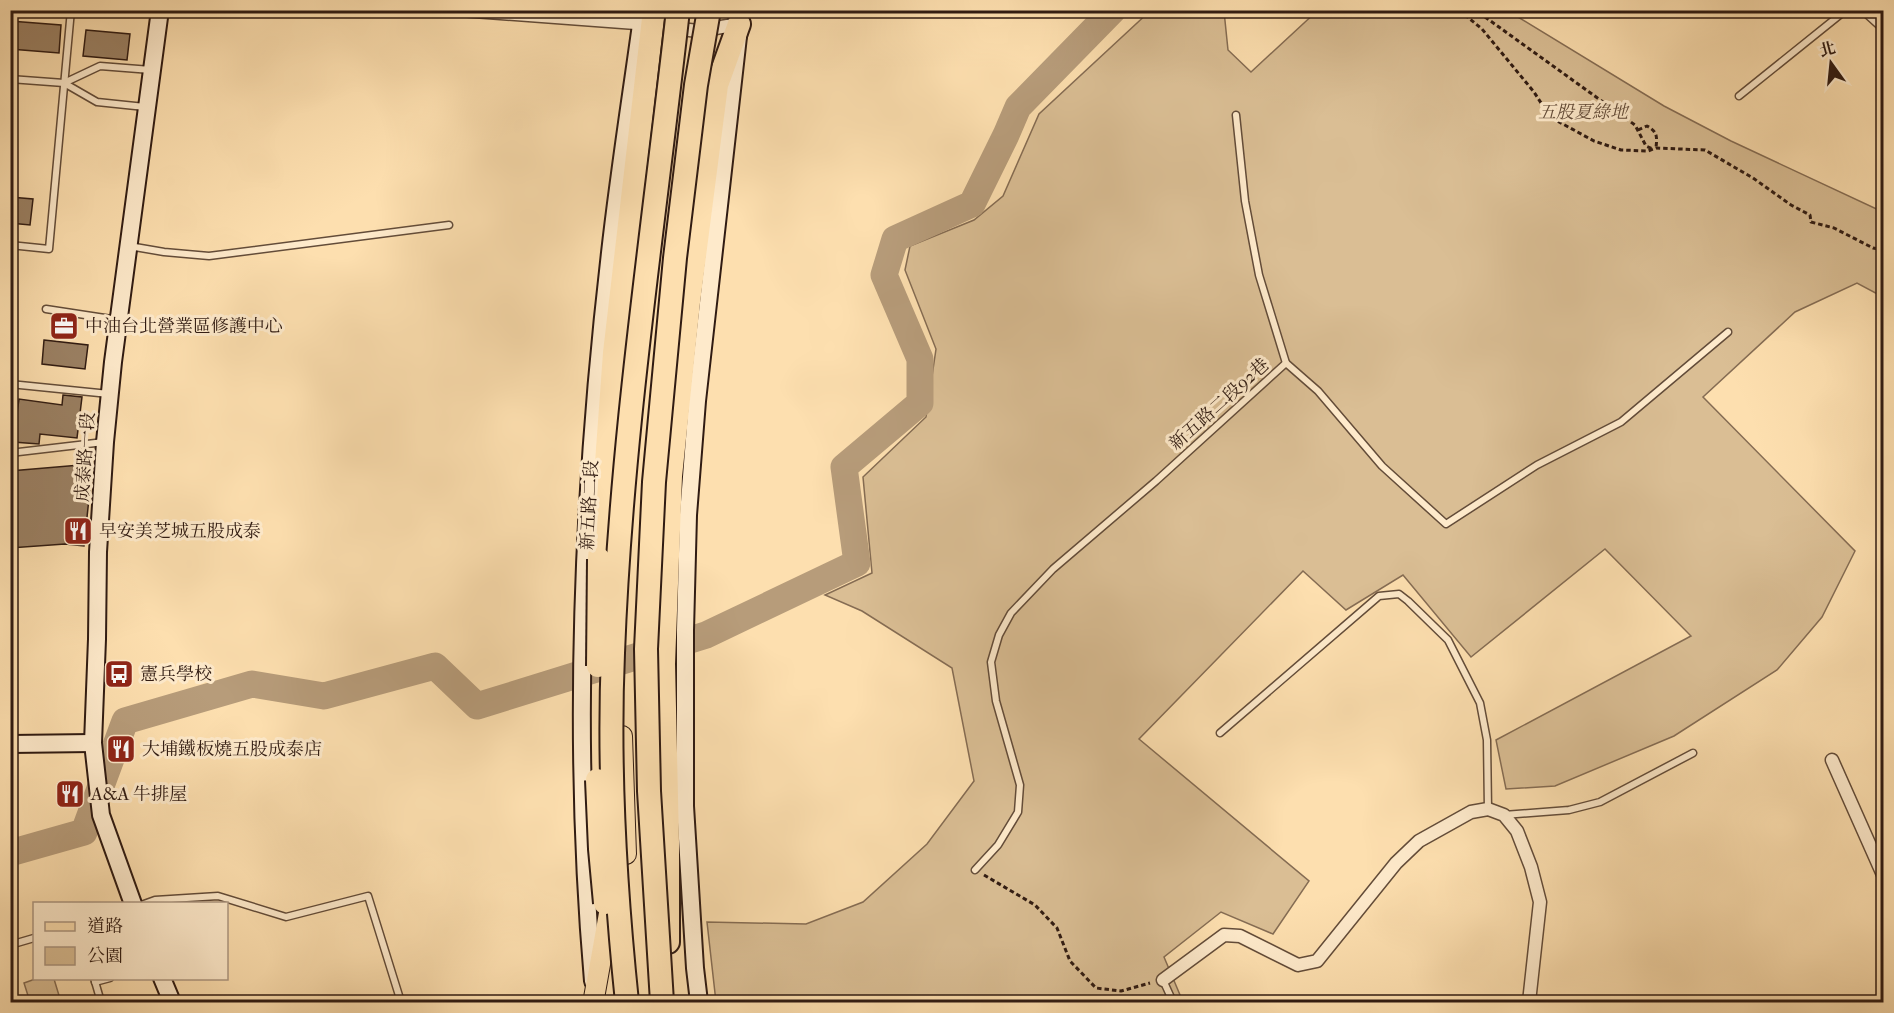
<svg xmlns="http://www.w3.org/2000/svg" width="1894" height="1013" font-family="'IM FELL French Canon','Noto Serif TC',serif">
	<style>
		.green { fill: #dabe94; stroke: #856c53; stroke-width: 1.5 }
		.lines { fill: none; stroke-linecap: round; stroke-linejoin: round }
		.river { stroke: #b79c7a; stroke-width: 27 }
		.building { fill: #9b8164; stroke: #301b12; stroke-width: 1.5 }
		.lane-casing { stroke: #634c39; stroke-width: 9 }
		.street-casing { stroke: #634c39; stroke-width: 15 }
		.secondary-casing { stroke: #301b12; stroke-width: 20 }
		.primary-casing { stroke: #301b12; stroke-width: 22 }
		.highway-casing { stroke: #301b12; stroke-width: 26 }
		.path { stroke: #301b12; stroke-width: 3; stroke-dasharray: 4.5 3; stroke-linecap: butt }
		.lane { stroke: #feeacb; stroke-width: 6 }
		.street { stroke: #feeacb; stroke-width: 12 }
		.secondary { stroke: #feeacb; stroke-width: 16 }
		.primary { stroke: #fddfaf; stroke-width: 20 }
		.highway { stroke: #fddfaf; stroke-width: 22 }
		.highway-bridge-casing { stroke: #301b12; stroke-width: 26; stroke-linecap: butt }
		.highway-bridge { stroke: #fddfaf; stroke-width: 22 }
		.labels { text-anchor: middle; stroke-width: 6; stroke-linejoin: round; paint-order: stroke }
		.park-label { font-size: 18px; font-style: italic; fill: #634c39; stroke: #feeacb }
		.poi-label { font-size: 18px; fill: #301b12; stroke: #feeacb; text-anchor: start }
		.street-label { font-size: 18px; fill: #301b12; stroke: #feeacb }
	</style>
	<rect width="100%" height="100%" fill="#fddfaf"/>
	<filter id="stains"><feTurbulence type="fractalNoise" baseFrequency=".00333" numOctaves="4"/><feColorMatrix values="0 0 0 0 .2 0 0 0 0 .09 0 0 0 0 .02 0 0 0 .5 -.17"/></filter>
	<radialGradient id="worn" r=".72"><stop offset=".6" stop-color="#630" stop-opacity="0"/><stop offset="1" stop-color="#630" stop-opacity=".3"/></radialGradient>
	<!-- green -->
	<g class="green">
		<polygon points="1150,11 1224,11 1228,50 1251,72 1317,11 1508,11 1664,106 1731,141 1883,212 1883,297 1857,283 1795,312 1703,397 1855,551 1822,617 1777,670 1674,736 1555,786 1506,789 1496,740 1691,636 1605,549 1471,657 1403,575 1346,610 1303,571 1139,739 1309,881 1273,934 1221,912 1164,957 1183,1002 716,1002 707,922 806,924 863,902 927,844 974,781 952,668 862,611 825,595 872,573 863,477 926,417 936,349 905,270 910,246 974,220 1003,196 1039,114"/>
		<polygon points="38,978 54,979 61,1002 30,1002 24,983"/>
	</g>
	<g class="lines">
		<!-- river -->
		<polyline class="river" points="10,853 84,832 125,721 252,684 324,696 435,666 477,706 706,635 857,563 844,467 920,403 920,359 884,275 895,239 972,204 1006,135 1018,107 1113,10"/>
	</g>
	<!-- building -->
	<g class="building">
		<polygon points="10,21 61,25 59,53 10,49"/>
		<polygon points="86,30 130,34 127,60 83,56"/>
		<polygon points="10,197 33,199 30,225 10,223"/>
		<polygon points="44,340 88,345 85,369 42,364"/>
		<polygon points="63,395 82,397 77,438 40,434 39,444 13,442 19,399 62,405"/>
		<polygon points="80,465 91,479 84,546 65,544 10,548 10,471"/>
	</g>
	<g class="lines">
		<!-- lane casing -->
		<g class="lane-casing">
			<g id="lane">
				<polyline points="1862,10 1884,30"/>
				<polyline points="10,79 64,83"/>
				<polyline points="1739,96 1846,10"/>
				<polyline points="145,107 97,102 64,83 100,66 151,70"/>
				<polyline points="1236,115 1245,201 1259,275 1286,363"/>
				<polyline points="10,245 49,249 71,10"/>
				<polyline points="129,246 164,252 209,256 449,225"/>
				<polyline points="46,309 118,320"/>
				<polyline points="10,384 109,394"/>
				<polyline points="10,453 104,442"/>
				<polyline points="1220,733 1379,596 1399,594 1408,601 1448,640 1480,703 1487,740 1488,809"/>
				<polyline points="1504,815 1569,810 1600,802 1693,753"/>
				<polyline points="975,870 998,845 1018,812 1020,785 996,701 991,662 999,635 1011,613 1053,569 1156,481 1286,363 1318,391 1382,466 1446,524 1537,465 1621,422 1728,332"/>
				<polyline points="144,904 155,900 218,896 286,917 368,896 401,1002"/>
				<polyline points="10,945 34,938"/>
				<polyline points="94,978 101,1002"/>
				<polyline points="1163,980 1173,1002"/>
				<polyline points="95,982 110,978"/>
			</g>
		</g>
		<!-- street casing -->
		<g class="street-casing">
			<g id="street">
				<polyline points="460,10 649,24"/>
				<polyline points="672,28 698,31 739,24"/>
				<polyline points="1832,760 1884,877"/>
				<polyline points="1163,980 1224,935 1240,936 1298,965 1317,961 1396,863 1419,841 1471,812 1488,809 1504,815 1517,831 1531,867 1540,902 1529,1002"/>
			</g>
		</g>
		<!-- secondary casing -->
		<g class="secondary-casing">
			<g id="secondary">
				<polyline points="10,744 93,743"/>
				<polyline points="133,904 101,815 93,743 97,639 98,552 105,442 113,362 160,10"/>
				<polyline points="162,978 172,1002"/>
				<path d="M593 981C572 739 582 494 610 253 619 172 632 91 643 10"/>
				<polyline points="699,1002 695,968 685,806 685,630 688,515 697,401 741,10"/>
			</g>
		</g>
		<!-- primary casing -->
		<g class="primary-casing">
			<g id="primary">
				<polyline points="622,736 626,854"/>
				<polyline points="594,998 613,891"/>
			</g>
		</g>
		<!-- highway casing -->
		<g class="highway-casing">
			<g id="highway">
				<polyline points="599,559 614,353 654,10"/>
				<polyline points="668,942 668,842 664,664 671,476 689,302 717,85 739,24"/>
			</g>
		</g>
		<!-- path -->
		<g class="path">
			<polyline points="1459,10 1482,29 1534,92 1550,117 1594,141 1621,150 1648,151 1656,148 1705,150 1753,178 1791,205 1810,215 1811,222 1834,228 1873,248 1884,250"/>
			<polyline points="1482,10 1485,17 1635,125 1646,146 1653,149"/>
			<path d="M1638 130 1647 126C1658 132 1657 137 1656 148"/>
			<polyline points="984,875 1035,905 1057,928 1070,961 1096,988 1121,991 1150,983"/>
		</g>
		<!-- lane -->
		<use href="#lane" class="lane"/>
		<!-- street -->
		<use href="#street" class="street"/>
		<!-- secondary -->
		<use href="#secondary" class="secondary"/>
		<!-- primary -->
		<use href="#primary" class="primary"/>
		<!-- highway -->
		<use href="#highway" class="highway"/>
		<!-- highway-bridge casing -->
		<g class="highway-bridge-casing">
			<g id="highway-bridge">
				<polyline points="598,666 599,559"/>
				<polyline points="597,780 600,849 605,903"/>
				<path d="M627 1002C615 887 608 769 613 653 621 438 654 224 678 10"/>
				<polyline points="662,1002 649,791 646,649 654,482 675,258 696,85 709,10"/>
			</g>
		</g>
		<!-- highway-bridge -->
		<use href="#highway-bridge" class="highway-bridge"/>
	</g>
	<!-- icons -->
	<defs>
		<g id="office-square" transform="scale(1.5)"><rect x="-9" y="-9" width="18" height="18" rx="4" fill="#8f2418" stroke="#feeacb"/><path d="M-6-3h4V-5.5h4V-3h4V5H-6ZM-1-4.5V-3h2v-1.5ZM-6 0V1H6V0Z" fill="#fff"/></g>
		<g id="restaurant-square" transform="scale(1.5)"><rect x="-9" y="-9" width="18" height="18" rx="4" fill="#8f2418" stroke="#feeacb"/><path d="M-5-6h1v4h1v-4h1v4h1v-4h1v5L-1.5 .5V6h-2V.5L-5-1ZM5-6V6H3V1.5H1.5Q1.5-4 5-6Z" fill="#fff"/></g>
		<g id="bus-square" transform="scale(1.5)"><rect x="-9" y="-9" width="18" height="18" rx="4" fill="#8f2418" stroke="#feeacb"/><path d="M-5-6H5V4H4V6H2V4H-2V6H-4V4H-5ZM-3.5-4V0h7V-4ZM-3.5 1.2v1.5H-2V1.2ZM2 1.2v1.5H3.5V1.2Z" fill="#fff"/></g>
	</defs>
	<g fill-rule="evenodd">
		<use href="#office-square" x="64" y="326"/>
		<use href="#restaurant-square" x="78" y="531"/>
		<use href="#bus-square" x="119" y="674"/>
		<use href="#restaurant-square" x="121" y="749"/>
		<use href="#restaurant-square" x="70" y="794"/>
	</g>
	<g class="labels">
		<!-- park labels -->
		<g class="park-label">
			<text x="1583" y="118">五股夏綠地</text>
		</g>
		<!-- poi labels -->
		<g class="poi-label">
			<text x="85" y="332">中油台北營業區修護中心</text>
			<text x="99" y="537">早安美芝城五股成泰</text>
			<text x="140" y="680">憲兵學校</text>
			<text x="142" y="755">大埔鐵板燒五股成泰店</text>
			<text x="91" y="800">A&amp;A 牛排屋</text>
		</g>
		<!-- street labels -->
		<g class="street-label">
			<text transform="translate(1219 404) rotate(-42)" y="6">新五路二段92巷</text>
			<text transform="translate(85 457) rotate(-86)" y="6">成泰路一段</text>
			<text transform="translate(589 505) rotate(-87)" y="6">新五路二段</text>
		</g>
	</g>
	<!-- margin -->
	<rect width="1894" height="1013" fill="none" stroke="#fddfaf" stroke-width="36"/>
	<rect x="12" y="12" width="1870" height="989" fill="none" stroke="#301b12" stroke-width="3"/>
	<rect x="18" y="18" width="1858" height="977" fill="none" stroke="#301b12" stroke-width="1.5"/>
	<!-- legend -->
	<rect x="33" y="902" width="195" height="78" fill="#feeacb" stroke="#ac9781" stroke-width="1.5"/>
	<rect x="45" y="922" width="30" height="9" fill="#fddfaf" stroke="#ac9781" stroke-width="1.5"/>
	<text x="87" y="932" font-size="18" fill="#301b12">道路</text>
	<rect x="45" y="947" width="30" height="18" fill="#dabe94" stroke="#ac9781" stroke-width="1.5"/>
	<text x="87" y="962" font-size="18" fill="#301b12">公園</text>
	<!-- north arrow -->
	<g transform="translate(1831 63) rotate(345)" stroke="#feeacb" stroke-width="4.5" paint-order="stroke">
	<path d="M0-4.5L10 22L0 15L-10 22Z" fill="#301b12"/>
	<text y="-9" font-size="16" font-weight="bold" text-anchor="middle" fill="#301b12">北</text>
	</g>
	<rect width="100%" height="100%" filter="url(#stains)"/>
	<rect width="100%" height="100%" fill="url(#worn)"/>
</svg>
